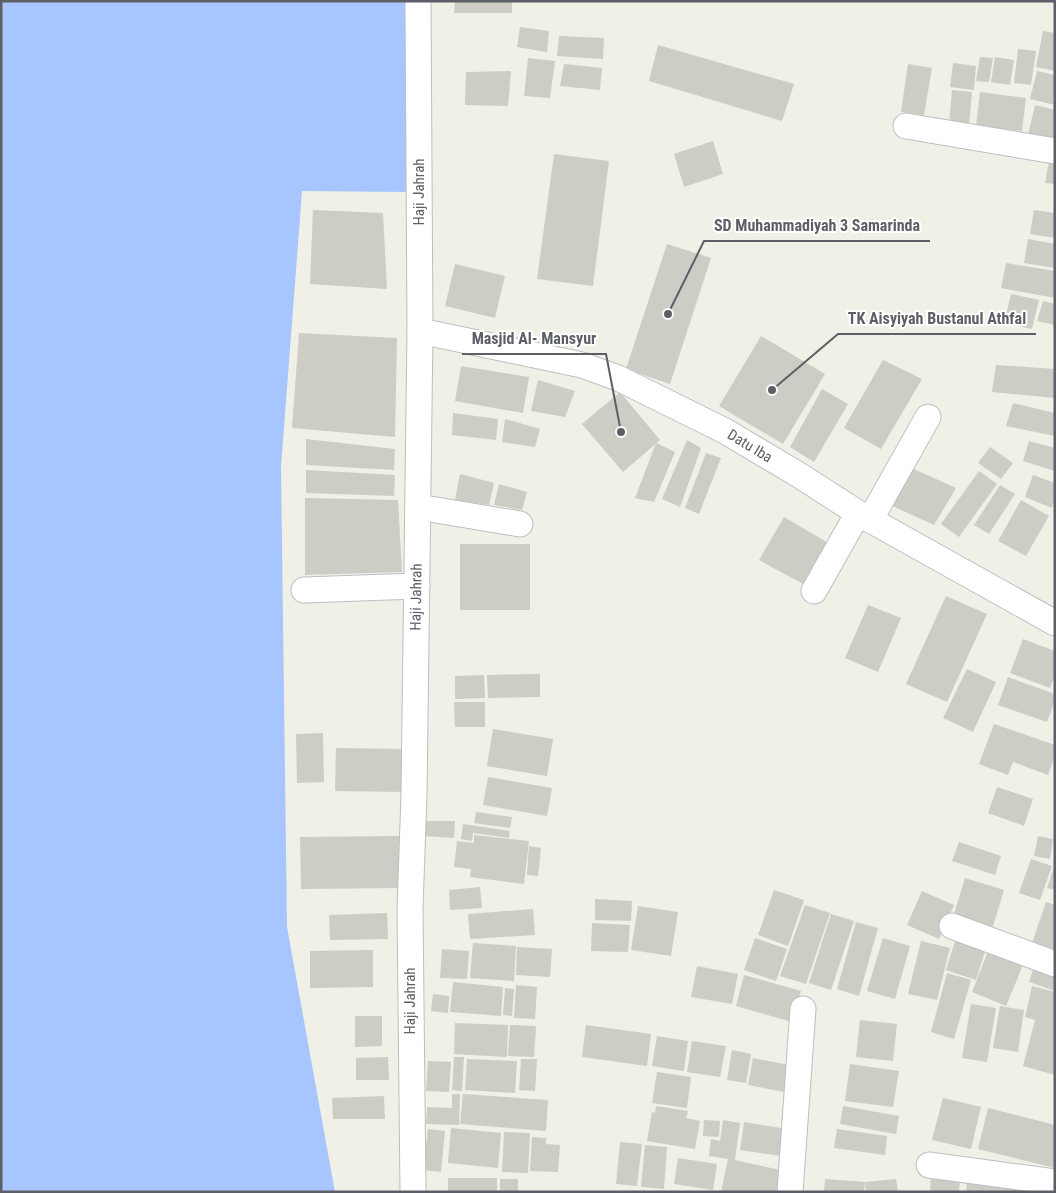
<svg xmlns="http://www.w3.org/2000/svg" width="1056" height="1193" font-family="'Roboto Condensed',sans-serif">
	<style>
		.water { fill: #a7c5ff }
		.building { fill: #cdccc5 }
		.lines { fill: none; stroke-linecap: round; stroke-linejoin: round }
		.minor-casing { stroke: #bdbec4; stroke-width: 27 }
		.minor { stroke: #fff; stroke-width: 25 }
		.labels { text-anchor: middle; stroke-width: 4; stroke-linejoin: round; paint-order: stroke }
		.street-label { font-size: 15px; fill: #5d5f66; stroke: #fff }
		.leader { fill: none; stroke: #5d5f66; stroke-width: 2 }
		.callout-dot { fill: #5d5f66; stroke: #fff; stroke-width: 2 }
		.callout-label { font-size: 16px; text-anchor: middle; font-weight: bold; fill: #5d5f66; stroke: #fff; stroke-width: 4; stroke-linejoin: round; paint-order: stroke }
	</style>
	<rect width="100%" height="100%" fill="#f0f0e6"/>
	<!-- water -->
	<polygon class="water" points="1,1 407,1 409,192 302,191 281,467 287,927 335,1192 1,1192"/>
	<!-- building -->
	<g class="building">
		<polygon points="455,1 512,1 512,13 454,13"/>
		<polygon points="520,27 549,31 547,52 517,47"/>
		<polygon points="1043,31 1055,33 1055,71 1036,67"/>
		<polygon points="559,36 604,38 603,59 557,56"/>
		<polygon points="658,45 794,84 782,121 649,81"/>
		<polygon points="1018,49 1036,51 1031,85 1014,83"/>
		<polygon points="980,57 993,58 989,82 976,81"/>
		<polygon points="995,57 1014,60 1010,85 991,82"/>
		<polygon points="528,58 555,61 550,98 524,96"/>
		<polygon points="953,63 976,66 974,90 950,87"/>
		<polygon points="564,64 602,68 600,90 560,86"/>
		<polygon points="908,64 932,68 924,115 901,112"/>
		<polygon points="511,71 508,106 465,105 466,72"/>
		<polygon points="1037,71 1055,75 1055,105 1030,99"/>
		<polygon points="952,90 972,92 969,127 949,125"/>
		<polygon points="980,92 1026,98 1022,131 976,126"/>
		<polygon points="1035,105 1055,110 1055,141 1028,135"/>
		<polygon points="713,141 723,174 684,187 674,154"/>
		<polygon points="554,154 609,161 593,286 537,279"/>
		<polygon points="1050,156 1055,157 1055,184 1045,183"/>
		<polygon points="313,210 383,213 387,289 310,284"/>
		<polygon points="1034,210 1055,213 1055,238 1030,234"/>
		<polygon points="1028,239 1055,244 1055,268 1024,263"/>
		<polygon points="667,244 711,258 670,384 626,369"/>
		<polygon points="1006,263 1055,271 1055,298 1001,288"/>
		<polygon points="455,264 505,276 495,318 445,306"/>
		<polygon points="1011,294 1039,300 1032,329 1004,323"/>
		<polygon points="1043,301 1055,304 1055,325 1037,321"/>
		<polygon points="299,333 397,338 395,437 292,428"/>
		<polygon points="761,336 825,374 783,444 719,406"/>
		<polygon points="883,360 922,379 881,449 844,428"/>
		<polygon points="996,365 1055,369 1055,398 992,392"/>
		<polygon points="461,366 529,377 523,413 455,401"/>
		<polygon points="538,380 575,391 565,417 531,411"/>
		<polygon points="822,389 848,404 814,462 790,447"/>
		<polygon points="620,392 660,440 623,472 582,424"/>
		<polygon points="1013,403 1055,413 1055,436 1006,426"/>
		<polygon points="453,413 498,419 496,440 452,435"/>
		<polygon points="505,419 540,429 535,447 502,442"/>
		<polygon points="306,439 395,449 394,470 306,465"/>
		<polygon points="687,440 701,448 680,507 662,499"/>
		<polygon points="1029,441 1055,448 1055,471 1023,461"/>
		<polygon points="656,443 675,452 654,502 635,498"/>
		<polygon points="990,447 1013,463 1001,479 978,463"/>
		<polygon points="706,453 721,458 699,514 685,508"/>
		<polygon points="907,466 956,488 934,525 886,503"/>
		<polygon points="306,470 395,475 394,496 306,493"/>
		<polygon points="979,471 997,484 959,537 941,524"/>
		<polygon points="460,474 494,483 489,505 455,500"/>
		<polygon points="1033,475 1055,483 1055,497 1052,508 1025,497"/>
		<polygon points="499,484 527,492 522,510 494,505"/>
		<polygon points="1000,485 1015,494 989,534 974,525"/>
		<polygon points="305,498 398,500 402,572 305,575"/>
		<polygon points="1021,500 1049,516 1026,556 998,541"/>
		<polygon points="784,517 830,544 805,585 759,560"/>
		<rect x="460" y="544" width="70" height="66"/>
		<polygon points="946,596 987,614 947,702 906,684"/>
		<polygon points="868,605 901,618 878,672 845,658"/>
		<polygon points="1023,639 1055,651 1055,675 1050,688 1010,673"/>
		<polygon points="967,669 996,682 973,732 943,718"/>
		<polygon points="540,674 540,697 488,698 487,675"/>
		<polygon points="484,675 485,698 455,699 455,676"/>
		<polygon points="1008,677 1055,694 1055,701 1047,722 998,705"/>
		<polygon points="454,702 485,702 485,727 455,727"/>
		<polygon points="994,724 1055,745 1055,755 1048,775 1013,762 1008,775 979,764"/>
		<polygon points="493,729 553,739 547,776 487,766"/>
		<polygon points="323,733 324,782 297,783 296,734"/>
		<polygon points="336,748 407,749 406,792 335,791"/>
		<polygon points="488,777 552,788 547,816 483,805"/>
		<polygon points="997,787 1033,799 1024,826 988,813"/>
		<polygon points="476,812 512,817 510,828 474,823"/>
		<polygon points="424,821 455,821 454,838 424,836"/>
		<polygon points="463,824 510,831 509,838 473,833 472,841 461,839"/>
		<polygon points="474,835 529,841 524,884 470,877 471,869 454,867 457,841 474,843"/>
		<polygon points="400,836 400,888 301,889 300,837"/>
		<polygon points="1038,836 1053,839 1050,859 1034,856"/>
		<polygon points="959,842 1001,856 995,875 952,861"/>
		<polygon points="529,846 541,848 538,876 527,875"/>
		<polygon points="1031,859 1052,866 1040,900 1019,893"/>
		<polygon points="1054,867 1055,867 1055,890 1047,888"/>
		<polygon points="965,878 1004,890 991,933 952,921"/>
		<polygon points="480,887 482,908 450,910 449,890"/>
		<polygon points="774,890 804,900 788,946 758,935"/>
		<polygon points="922,891 954,905 939,939 907,925"/>
		<polygon points="595,899 632,901 631,921 595,920"/>
		<polygon points="1046,902 1055,905 1055,954 1031,946"/>
		<polygon points="805,905 830,913 806,984 780,976"/>
		<polygon points="638,906 678,912 671,956 631,950"/>
		<polygon points="533,909 535,935 470,939 468,914"/>
		<polygon points="387,913 388,939 330,940 329,915"/>
		<polygon points="831,914 854,921 831,990 809,983"/>
		<polygon points="856,922 878,928 859,996 837,989"/>
		<polygon points="592,923 630,925 628,952 591,951"/>
		<polygon points="957,935 987,945 976,980 946,970"/>
		<polygon points="755,938 787,949 776,981 744,970"/>
		<polygon points="883,938 910,946 895,999 867,991"/>
		<polygon points="921,941 950,948 937,1000 908,994"/>
		<polygon points="473,943 516,946 514,981 470,978"/>
		<polygon points="991,944 1026,958 1006,1006 972,992"/>
		<polygon points="517,947 552,949 550,977 516,975"/>
		<polygon points="442,949 469,951 467,979 440,978"/>
		<polygon points="373,950 373,987 310,988 310,951"/>
		<polygon points="1035,963 1055,970 1055,991 1029,982"/>
		<polygon points="697,966 738,974 732,1004 691,997"/>
		<polygon points="947,973 971,980 954,1039 931,1032"/>
		<polygon points="744,975 801,991 792,1022 736,1006"/>
		<polygon points="453,982 503,987 501,1016 450,1012"/>
		<polygon points="516,985 537,987 535,1019 514,1018"/>
		<polygon points="1032,986 1055,992 1055,1075 1023,1066 1035,1020 1025,1017"/>
		<polygon points="505,988 514,989 512,1016 503,1015"/>
		<polygon points="433,994 449,996 448,1013 431,1011"/>
		<polygon points="971,1004 996,1008 987,1062 962,1058"/>
		<polygon points="1000,1006 1024,1010 1018,1052 993,1048"/>
		<polygon points="355,1016 382,1016 382,1046 355,1047"/>
		<polygon points="860,1020 897,1024 893,1061 856,1057"/>
		<polygon points="455,1023 508,1025 507,1057 454,1054"/>
		<polygon points="510,1025 536,1026 534,1057 508,1056"/>
		<polygon points="586,1025 651,1034 647,1066 582,1057"/>
		<polygon points="657,1036 688,1041 684,1071 652,1066"/>
		<polygon points="692,1041 726,1046 720,1077 687,1072"/>
		<polygon points="732,1050 751,1054 746,1083 727,1080"/>
		<polygon points="388,1057 389,1080 356,1080 356,1058"/>
		<polygon points="454,1057 464,1057 462,1091 452,1090"/>
		<polygon points="753,1058 789,1065 784,1092 748,1085"/>
		<polygon points="467,1059 517,1061 515,1093 465,1090"/>
		<polygon points="521,1059 537,1059 535,1091 519,1090"/>
		<polygon points="428,1061 451,1062 449,1092 426,1091"/>
		<polygon points="850,1064 899,1071 893,1107 845,1101"/>
		<polygon points="657,1072 691,1077 687,1108 652,1103"/>
		<polygon points="452,1094 460,1094 459,1125 426,1124 427,1107 452,1108"/>
		<polygon points="463,1094 548,1100 546,1131 460,1124"/>
		<polygon points="384,1096 385,1119 333,1119 332,1098"/>
		<polygon points="943,1098 981,1107 971,1149 932,1140"/>
		<polygon points="656,1106 688,1111 686,1118 700,1121 695,1149 647,1141 652,1112 655,1113"/>
		<polygon points="843,1106 899,1116 896,1134 840,1124"/>
		<polygon points="988,1108 1055,1125 1055,1168 978,1149"/>
		<polygon points="704,1120 720,1121 719,1137 703,1136"/>
		<polygon points="723,1120 740,1123 735,1160 789,1172 785,1192 721,1192 728,1159 709,1156 711,1139 720,1141"/>
		<polygon points="744,1122 787,1129 782,1156 740,1150"/>
		<polygon points="451,1128 501,1133 498,1168 448,1163"/>
		<polygon points="428,1129 445,1131 441,1172 423,1170"/>
		<polygon points="837,1129 887,1136 885,1155 834,1148"/>
		<polygon points="504,1132 530,1133 528,1173 502,1172"/>
		<polygon points="532,1137 546,1138 546,1144 560,1145 558,1172 530,1171"/>
		<polygon points="620,1142 642,1144 637,1186 616,1184"/>
		<polygon points="645,1145 667,1147 664,1189 641,1187"/>
		<polygon points="678,1158 717,1164 713,1190 674,1184"/>
		<polygon points="931,1173 960,1175 959,1192 930,1192"/>
		<rect x="448" y="1178" width="49" height="14"/>
		<rect x="500" y="1179" width="18" height="13"/>
		<polygon points="825,1179 865,1182 864,1192 824,1192"/>
		<polygon points="896,1179 898,1192 866,1192 865,1182"/>
		<polygon points="967,1181 1055,1192 966,1192"/>
	</g>
	<g class="lines">
		<!-- minor casing -->
		<g class="minor-casing">
			<g id="minor">
				<polyline points="906,126 1055,151"/>
				<polyline points="420,331 582,365 618,378 725,431 799,475 858,513 1055,623"/>
				<polyline points="418,507 520,524"/>
				<polyline points="870,520 928,417"/>
				<polyline points="304,590 417,586"/>
				<polyline points="814,591 858,513"/>
				<polyline points="952,926 1055,964"/>
				<polyline points="929,1165 1055,1182"/>
				<polyline points="413,1192 410,908 414,795 420,331 418,1"/>
				<polyline points="790,1192 803,1009"/>
			</g>
		</g>
		<!-- minor -->
		<use href="#minor" class="minor"/>
	</g>
	<g class="labels">
		<!-- street labels -->
		<g class="street-label">
			<text transform="translate(419 192) rotate(-90)" y="5">Haji Jahrah</text>
			<text transform="translate(750 446) rotate(31)" y="5">Datu Iba</text>
			<text transform="translate(416 597) rotate(-89)" y="5">Haji Jahrah</text>
			<text transform="translate(410 1001) rotate(-90)" y="5">Haji Jahrah</text>
		</g>
	</g>
	<!-- callouts -->
	<path class="leader" d="M668 314L704 241H930M772 390L838 334H1036M621 432L606 354H462"/>
	<g class="callout-dot">
		<circle cx="668" cy="314" r="5"/>
		<circle cx="772" cy="390" r="5"/>
		<circle cx="621" cy="432" r="5"/>
	</g>
	<g class="callout-label">
		<text x="817" y="231">SD Muhammadiyah 3 Samarinda</text>
		<text x="937" y="324">TK Aisyiyah Bustanul Athfal</text>
		<text x="534" y="344">Masjid Al- Mansyur</text>
	</g>
	<!-- border -->
	<rect width="1056" height="1193" fill="none" stroke="#5d5f66" stroke-width="5"/>
</svg>
